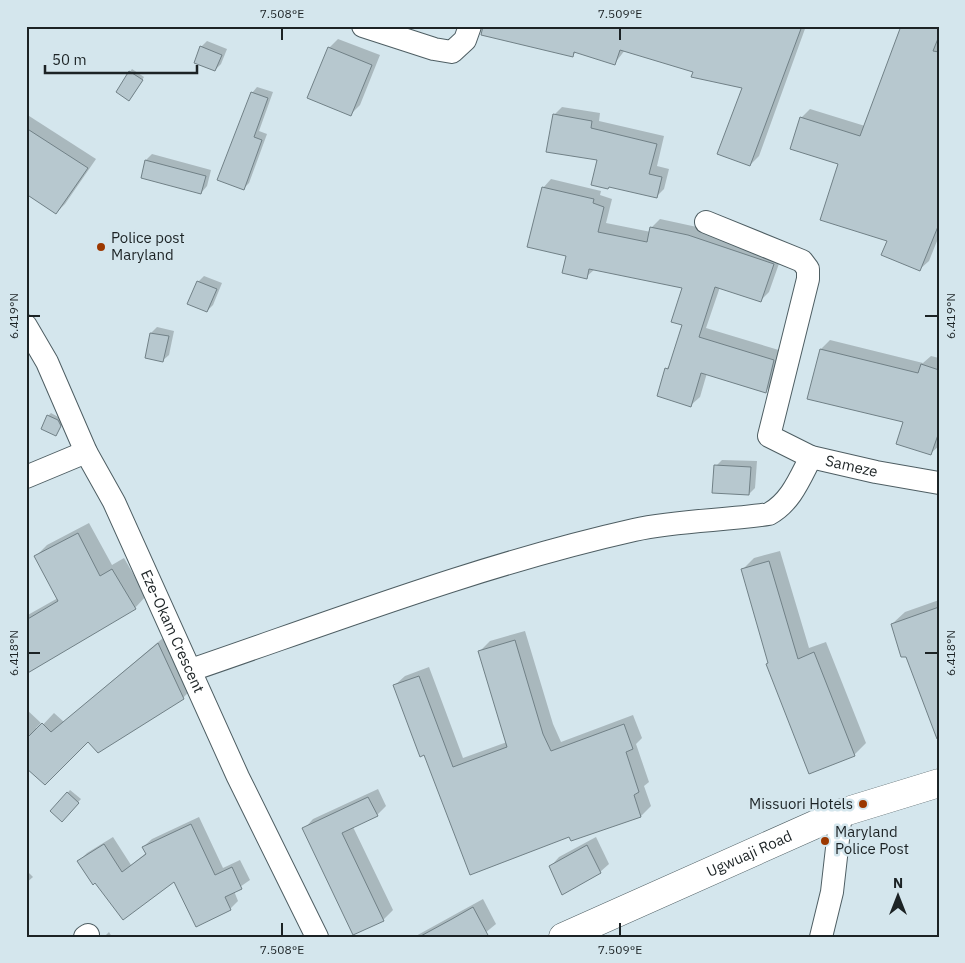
<svg xmlns="http://www.w3.org/2000/svg" width="965" height="963" font-family="'IBM Plex Sans',sans-serif">
	<style>
		.shadow { fill: #0003 }
		.building { fill: #b7c8cf; stroke: #718187 }
		.lines { fill: none; stroke-linecap: round; stroke-linejoin: round }
		.minor-casing { stroke: #4e5e63; stroke-width: 24 }
		.secondary-casing { stroke: #4e5e63; stroke-width: 29 }
		.minor { stroke: #fff; stroke-width: 22 }
		.secondary { stroke: #fff; stroke-width: 28 }
		.ticks { fill: none; stroke: #1c2325; stroke-width: 2 }
		.poi-dot { fill: #9c3800; stroke: #d4e6ed; stroke-width: 2 }
		.labels { text-anchor: middle; stroke-width: 5; stroke-linejoin: round; paint-order: stroke }
		.poi-label { font-size: 15px; fill: #1c2325; stroke: #d4e6ed; text-anchor: start }
		.street-label { font-size: 15px; fill: #1c2325; stroke: #d4e6ed }
		.neatline { fill: none; stroke: #1c2325; stroke-width: 2 }
		.ticks-label { font-size: 12px; text-anchor: middle; fill: #1c2325 }
	</style>
	<rect width="100%" height="100%" fill="#d4e6ed"/>
	<!-- shadow -->
	<g class="shadow">
		<polygon points="501,26 806,26 759,156 750,165 743,87 625,50 615,63 577,51 572,56"/>
		<polygon points="939,26 939,236 929,261 920,269 888,240 840,164 801,118 810,109 865,126"/>
		<polygon points="338,39 380,55 360,105 351,114 329,48"/>
		<polygon points="207,41 227,49 221,64 215,70 201,47"/>
		<polygon points="132,69 144,77 132,97 130,72"/>
		<polygon points="257,87 273,92 259,131 267,134 249,183 243,189 252,93"/>
		<polygon points="562,107 600,113 599,121 664,136 657,166 669,169 664,189 656,197 599,159 554,115"/>
		<polygon points="26,114 96,159 65,204 56,213 26,193"/>
		<polygon points="152,154 211,170 207,186 201,193 142,177 146,160"/>
		<polygon points="551,179 601,191 600,195 612,199 606,223 651,232 651,228 660,219 697,227 782,255 769,292 760,301 720,287 706,328 782,351 774,383 766,391 707,373 700,397 691,405 666,369 671,364 684,324 684,287 595,269 586,277 567,255 543,188"/>
		<polygon points="204,276 222,283 213,305 207,311 198,282"/>
		<polygon points="157,327 174,331 169,355 162,361 151,333"/>
		<polygon points="830,340 923,363 931,356 939,358 939,446 931,453 904,422 809,398 821,349"/>
		<polygon points="51,413 60,418 63,423 56,435 48,416"/>
		<polygon points="722,460 757,461 755,488 749,494 716,466"/>
		<polygon points="89,523 112,565 124,558 146,596 135,608 26,667 26,616 58,598 36,556 47,545"/>
		<polygon points="780,551 809,648 826,642 866,743 854,755 810,772 769,662 742,570 754,558"/>
		<polygon points="939,600 939,734 892,624 905,612"/>
		<polygon points="525,631 553,724 561,742 633,715 642,738 636,744 649,782 644,786 651,806 641,816 571,839 569,835 425,754 395,685 405,676 429,667 463,758 507,742 480,651 490,641"/>
		<polygon points="170,632 195,685 183,698 26,766 26,709 41,723 36,728 38,730 54,713 64,722"/>
		<polygon points="378,789 386,806 377,815 353,827 393,910 383,920 304,829 313,819"/>
		<polygon points="70,790 81,799 62,820 52,811"/>
		<polygon points="199,817 223,868 240,860 250,880 234,891 238,901 230,909 175,880 123,918 79,861 87,853 113,837 131,865 146,853 143,847 152,839"/>
		<polygon points="596,837 609,864 600,872 551,866 559,857"/>
		<polygon points="26,870 33,877 26,883"/>
		<polygon points="483,899 496,924 480,937 414,937"/>
		<polygon points="109,932 112,937 104,937"/>
	</g>
	<!-- building -->
	<g class="building">
		<polygon points="483,26 802,26 750,166 717,154 742,88 691,77 693,72 620,50 615,65 574,52 573,57 481,35"/>
		<polygon points="901,26 939,26 939,36 933,51 939,52 939,224 920,271 881,255 887,241 820,220 838,164 790,149 800,117 860,136"/>
		<polygon points="200,46 222,55 215,71 194,63"/>
		<polygon points="328,47 372,65 351,116 307,98"/>
		<polygon points="129,71 143,80 129,101 116,92"/>
		<polygon points="251,92 268,98 254,137 262,140 244,190 217,180"/>
		<polygon points="553,114 592,121 591,128 657,144 649,174 662,177 657,198 609,187 608,189 591,185 597,160 546,152"/>
		<polygon points="26,128 88,168 56,214 26,194"/>
		<polygon points="145,160 206,176 201,194 141,178"/>
		<polygon points="542,187 594,199 593,203 604,207 598,232 647,242 650,227 688,235 774,264 761,302 715,287 699,337 774,360 766,393 701,373 691,407 657,396 665,368 668,369 682,325 671,322 682,288 589,269 587,279 562,273 566,256 527,247"/>
		<polygon points="197,281 217,289 207,312 187,304"/>
		<polygon points="150,333 169,336 163,362 145,358"/>
		<polygon points="820,349 918,373 921,364 939,370 939,432 931,455 896,444 903,422 807,399"/>
		<polygon points="47,415 58,420 61,426 56,436 41,429"/>
		<polygon points="714,465 751,467 749,495 712,493"/>
		<polygon points="78,533 100,576 112,569 136,609 26,674 26,620 58,601 34,556"/>
		<polygon points="769,561 798,659 814,652 855,756 809,774 766,664 768,663 741,569"/>
		<polygon points="939,607 939,739 937,739 906,657 901,657 891,624"/>
		<polygon points="515,640 543,734 551,751 624,724 633,749 626,752 639,792 634,795 641,817 571,841 569,837 470,875 424,755 420,757 393,685 419,676 453,767 507,747 478,651"/>
		<polygon points="158,643 184,699 98,753 88,742 45,785 26,768 26,739 42,723 51,732"/>
		<polygon points="67,792 79,803 62,822 50,811"/>
		<polygon points="368,797 378,816 342,833 384,921 353,935 302,828"/>
		<polygon points="191,824 215,875 232,867 242,889 225,897 231,910 196,927 174,882 123,920 95,883 93,885 77,861 104,844 122,872 146,854 142,847"/>
		<polygon points="587,845 601,873 562,895 549,866"/>
		<polygon points="473,907 489,937 419,937 452,919"/>
	</g>
	<g class="lines">
		<!-- minor casing -->
		<g class="minor-casing">
			<g id="minor">
				<polyline points="363,26 434,49 452,52 465,40 470,26"/>
				<path id="s1" d="M706 222 802 261 808 269V279L769 436 811 457 876 472 939 483"/>
				<path id="s2" d="M26 326 47 362 86 452 114 502 238 777 317 937"/>
				<polyline points="26,477 86,452"/>
				<path d="M191 670C337 620 483 564 634 530 679 520 724 521 769 514 791 502 800 478 811 457"/>
				<polyline points="85,937 88,935"/>
				<polyline points="821,937 832,892 841,813"/>
			</g>
		</g>
		<!-- secondary casing -->
		<g class="secondary-casing">
			<g id="secondary">
				<path id="s3" d="M563 937 841 813 939 783"/>
			</g>
		</g>
		<!-- minor -->
		<use href="#minor" class="minor"/>
		<!-- secondary -->
		<use href="#secondary" class="secondary"/>
	</g>
	<!-- ticks -->
	<path class="ticks" d="M282 28V40M620 28V40M28 316H40M925 316H938M28 653H40M925 653H938M282 923V936M620 923V936"/>
	<!-- markers -->
	<g class="poi-dot">
		<circle cx="101" cy="247" r="5"/>
		<circle cx="863" cy="804" r="5"/>
		<circle cx="825" cy="841" r="5"/>
	</g>
	<g class="labels">
		<!-- poi labels -->
		<g class="poi-label">
			<text x="111" y="243">Police post<tspan x="111" dy="17">Maryland</tspan></text>
			<text x="853" y="809" text-anchor="end">Missuori Hotels</text>
			<text x="835" y="837">Maryland<tspan x="835" dy="17">Police Post</tspan></text>
		</g>
		<!-- street labels -->
		<g class="street-label">
			<text dy="5" stroke="none"><textPath href="#s1" startOffset="374">Sameze</textPath></text>
			<text dy="5" stroke="none"><textPath href="#s2" startOffset="339">Eze-Okam Crescent</textPath></text>
			<text dy="5" stroke="none"><textPath href="#s3" startOffset="204">Ugwuaji Road</textPath></text>
		</g>
	</g>
	<!-- border -->
	<rect width="965" height="963" fill="none" stroke="#d4e6ed" stroke-width="55"/>
	<!-- north arrow -->
	<g transform="translate(898 896)" stroke="#d4e6ed" stroke-width="4" paint-order="stroke">
	<path d="M0-4L9 19L0 12L-9 19Z" fill="#1c2325"/>
	<text y="-8" font-size="14" font-weight="bold" text-anchor="middle" fill="#1c2325">N</text>
	</g>
	<!-- scale -->
	<path d="M45 65v8h152v-8" fill="none" stroke="#1c2325" stroke-width="2.5"/>
	<text x="52" y="65" font-size="15" fill="#1c2325" stroke="#d4e6ed" stroke-width="4" paint-order="stroke">50 m</text>
	<rect x="28" y="28" width="910" height="908" class="neatline"/>
	<g class="ticks-label">
		<text x="282" y="18">7.508°E</text>
		<text x="620" y="18">7.509°E</text>
		<text transform="translate(14 316) rotate(-90)" y="4">6.419°N</text>
		<text transform="translate(951 316) rotate(-90)" y="4">6.419°N</text>
		<text transform="translate(14 653) rotate(-90)" y="4">6.418°N</text>
		<text transform="translate(951 653) rotate(-90)" y="4">6.418°N</text>
		<text x="282" y="954">7.508°E</text>
		<text x="620" y="954">7.509°E</text>
	</g>
</svg>
